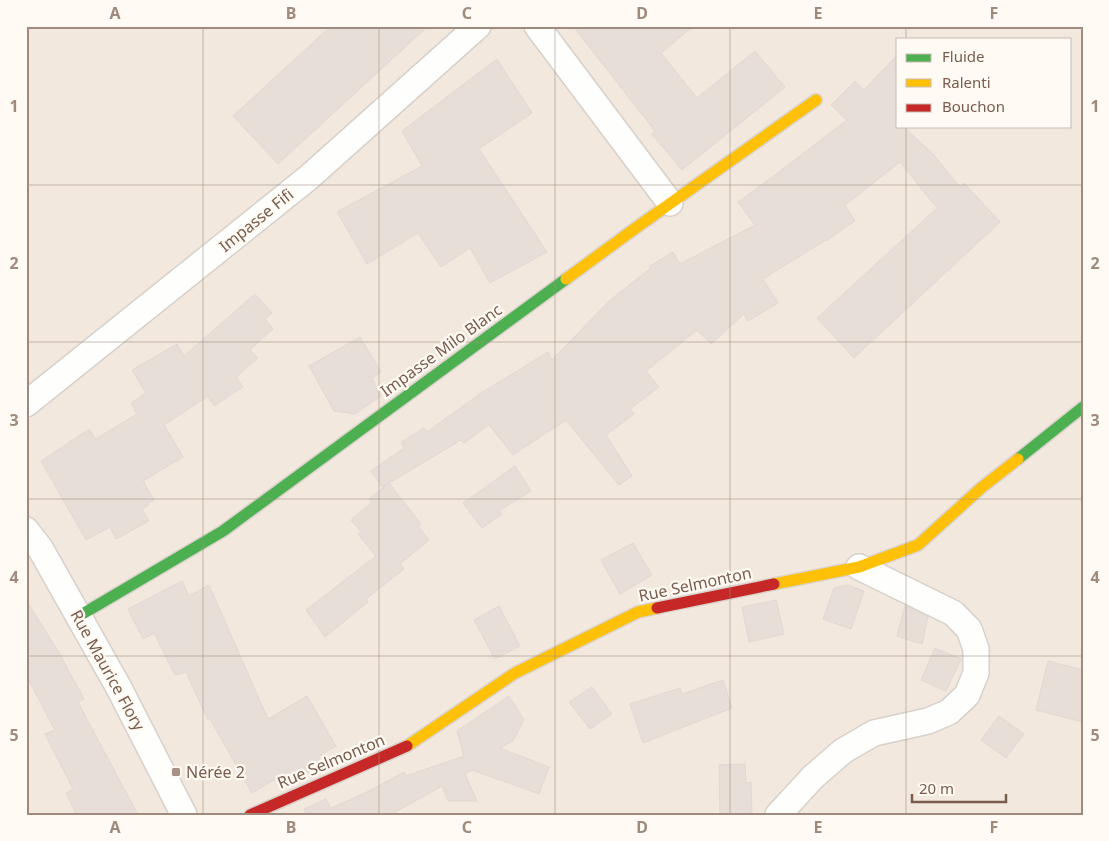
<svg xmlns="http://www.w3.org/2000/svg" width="1109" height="841" font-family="'Noto Sans',sans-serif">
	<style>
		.residential { fill: #f2e8de; fill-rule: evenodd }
		.building { fill: #e6ded7; stroke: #e2d8d2 }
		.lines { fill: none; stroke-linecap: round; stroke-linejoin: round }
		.street-casing { stroke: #d7d1cb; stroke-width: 28 }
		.fast-casing { stroke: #d9d2cb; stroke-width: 14 }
		.slow-casing { stroke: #d9d2cb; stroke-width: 14 }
		.jam-casing { stroke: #d9d2cb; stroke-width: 14 }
		.street { stroke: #fefefd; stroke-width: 25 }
		.fast { stroke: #4caf50; stroke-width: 11 }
		.slow { stroke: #ffc107; stroke-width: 11 }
		.jam { stroke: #c62828; stroke-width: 11 }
		.grid { fill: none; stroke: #9f8a7d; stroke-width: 1; stroke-opacity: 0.55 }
		.poi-dot { fill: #a69286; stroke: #fffaf3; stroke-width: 2 }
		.labels { text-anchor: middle; stroke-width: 4.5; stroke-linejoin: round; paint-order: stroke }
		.street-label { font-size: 16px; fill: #7a5c4d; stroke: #fffaf3 }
		.poi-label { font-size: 16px; fill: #7a5c4d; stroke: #fffaf3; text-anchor: start }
		.neatline { fill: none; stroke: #9f8a7d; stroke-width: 2 }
		.grid-label { font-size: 16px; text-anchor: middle; font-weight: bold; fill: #9f8a7d }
	</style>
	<rect width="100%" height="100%" fill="#f9f5f0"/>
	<!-- residential -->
	<path class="residential" d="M26 26H1083V815H26ZM898 39H1070V126H898Z"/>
	<!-- building -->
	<g class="building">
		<polygon points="331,26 428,26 278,164 233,116"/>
		<polygon points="573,26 693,26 661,53 697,98 755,51 785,87 682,170 652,134 655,131"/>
		<polygon points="898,54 898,126 903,126 933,154 960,187 964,183 1000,222 854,358 817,318 937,208 900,162 845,205 855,221 826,241 826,240 763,279 778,303 748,321 744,314 711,344 697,330 646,371 659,387 630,409 634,414 606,435 632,476 619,485 566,420 513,455 489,425 464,443 461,440 389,483 421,524 418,526 429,540 400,564 404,569 366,599 368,602 325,637 306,610 376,556 358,534 361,532 351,520 372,502 369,499 389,483 382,487 371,471 404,448 401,442 424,428 427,432 481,393 548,352 552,360 610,300 651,268 650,266 673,252 680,264 755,225 738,202 775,175 847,120 831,105 855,81 864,90"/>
		<polygon points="497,59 532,113 479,149 547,252 490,283 470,248 441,267 418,233 367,264 337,212 422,166 402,131"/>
		<polygon points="255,294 272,313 265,319 273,329 250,350 258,358 236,377 243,387 214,406 208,396 164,425 183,457 143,481 154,500 148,503 149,505 142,509 149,521 116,539 110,527 86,540 41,461 89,429 96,439 137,414 131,403 146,393 132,370 177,344 184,356"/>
		<polygon points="360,337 381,372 372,378 381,396 355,414 334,411 309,366"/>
		<polygon points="515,466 531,491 499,511 502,514 482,528 463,503"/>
		<polygon points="633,543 652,575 620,594 601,560"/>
		<polygon points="182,581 189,596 209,585 268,719 307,696 336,746 318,757 320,761 311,766 313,770 292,780 288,772 252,793 210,719 208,720 186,672 175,675 154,633 143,639 128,609"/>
		<polygon points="848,585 864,591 851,629 823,619 834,588"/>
		<polygon points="26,600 58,651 84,699 78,702 138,815 77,815 66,793 73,789 45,734 55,730 26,675"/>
		<polygon points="776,600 784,634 749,642 742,607"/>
		<polygon points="499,606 520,646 495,659 474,620"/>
		<polygon points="905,606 928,617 922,644 897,636"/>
		<polygon points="935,648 961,659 946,691 921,680"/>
		<polygon points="1048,661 1083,670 1083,722 1036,710"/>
		<polygon points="723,680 732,708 643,743 630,704 680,688 682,694"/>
		<polygon points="592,687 612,714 590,729 569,702"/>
		<polygon points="509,696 524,720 513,741 500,748 549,767 539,794 472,770 465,774 477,801 448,801 442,786 390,815 307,815 304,809 326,799 331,808 369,791 404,772 406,776 464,756 457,731"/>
		<polygon points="999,716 1024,734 1006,758 981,740"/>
		<polygon points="745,764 746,783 751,782 752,815 720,815 719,765"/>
	</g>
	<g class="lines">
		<!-- street casing -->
		<g class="street-casing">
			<g id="street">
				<polyline points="537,26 670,203"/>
				<polyline points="26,404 308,178 478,26"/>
				<polyline points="26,530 40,548 119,688 184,815"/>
				<polyline points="778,815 813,777 843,751 874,733 928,721 949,712 967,695 976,673 976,649 969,629 953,613 859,567"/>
			</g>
		</g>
		<!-- fast casing -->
		<g class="fast-casing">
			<g id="fast">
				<polyline points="1018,459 1083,407"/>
				<polyline points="79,616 223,531 566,279"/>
			</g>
		</g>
		<!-- slow casing -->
		<g class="slow-casing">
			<g id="slow">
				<polyline points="566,279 637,227 816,100"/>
				<polyline points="774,584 859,567 918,545 981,488 1018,459"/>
				<polyline points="407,746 515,673 638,612 657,608"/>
			</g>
		</g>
		<!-- jam casing -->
		<g class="jam-casing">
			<g id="jam">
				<polyline points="657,608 774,584"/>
				<polyline points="250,815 407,746"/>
			</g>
		</g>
		<!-- street -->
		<use href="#street" class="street"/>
		<!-- fast -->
		<use href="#fast" class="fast"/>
		<!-- slow -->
		<use href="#slow" class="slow"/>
		<!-- jam -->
		<use href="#jam" class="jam"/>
	</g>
	<!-- grid -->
	<path class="grid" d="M203 26V815M379 26V815M555 26V815M730 26V815M906 26V39M906 126V815M26 185H1083M26 342H1083M26 499H1083M26 656H1083"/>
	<!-- markers -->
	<rect class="poi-dot" x="171" y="767" width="10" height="10" rx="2.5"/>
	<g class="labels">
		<!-- street labels -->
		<g class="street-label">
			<text transform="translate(256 220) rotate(-39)" y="6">Impasse Fifi</text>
			<text transform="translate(441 350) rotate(-36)" y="6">Impasse Milo Blanc</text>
			<text transform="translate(695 584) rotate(-12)" y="6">Rue Selmonton</text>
			<text transform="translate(108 670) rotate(61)" y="6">Rue Maurice Flory</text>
			<text transform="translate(331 761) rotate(-23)" y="6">Rue Selmonton</text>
		</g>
		<!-- poi labels -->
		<g class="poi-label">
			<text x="186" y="778">Nérée 2</text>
		</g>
	</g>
	<!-- border -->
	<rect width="1109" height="841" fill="none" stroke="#fffaf3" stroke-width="55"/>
	<!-- legend -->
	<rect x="896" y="38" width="175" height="90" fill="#fffaf3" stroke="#cabbb1"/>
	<rect x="906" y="54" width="25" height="8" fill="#4caf50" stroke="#cabbb1"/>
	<text x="942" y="62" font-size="15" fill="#7a5c4d">Fluide</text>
	<rect x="906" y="79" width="25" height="8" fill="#ffc107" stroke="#cabbb1"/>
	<text x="942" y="88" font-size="15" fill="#7a5c4d">Ralenti</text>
	<rect x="906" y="104" width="25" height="8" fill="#c62828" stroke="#cabbb1"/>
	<text x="942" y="112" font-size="15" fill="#7a5c4d">Bouchon</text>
	<!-- scale -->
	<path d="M912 794v8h94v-8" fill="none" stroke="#7a5c4d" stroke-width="2.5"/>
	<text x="919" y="794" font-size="15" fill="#7a5c4d" stroke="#fffaf3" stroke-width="4" paint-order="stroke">20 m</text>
	<rect x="28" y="28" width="1054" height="786" class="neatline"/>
	<g class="grid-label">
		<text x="115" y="19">A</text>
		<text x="291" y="19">B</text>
		<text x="467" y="19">C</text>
		<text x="642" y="19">D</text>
		<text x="818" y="19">E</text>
		<text x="994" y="19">F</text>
		<text x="14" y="112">1</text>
		<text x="1095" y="112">1</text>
		<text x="14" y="269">2</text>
		<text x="1095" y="269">2</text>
		<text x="14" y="426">3</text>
		<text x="1095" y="426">3</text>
		<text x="14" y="583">4</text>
		<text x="1095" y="583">4</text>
		<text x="14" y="741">5</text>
		<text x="1095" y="741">5</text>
		<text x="115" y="833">A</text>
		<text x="291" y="833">B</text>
		<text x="467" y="833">C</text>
		<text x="642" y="833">D</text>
		<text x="818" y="833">E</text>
		<text x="994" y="833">F</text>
	</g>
</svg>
